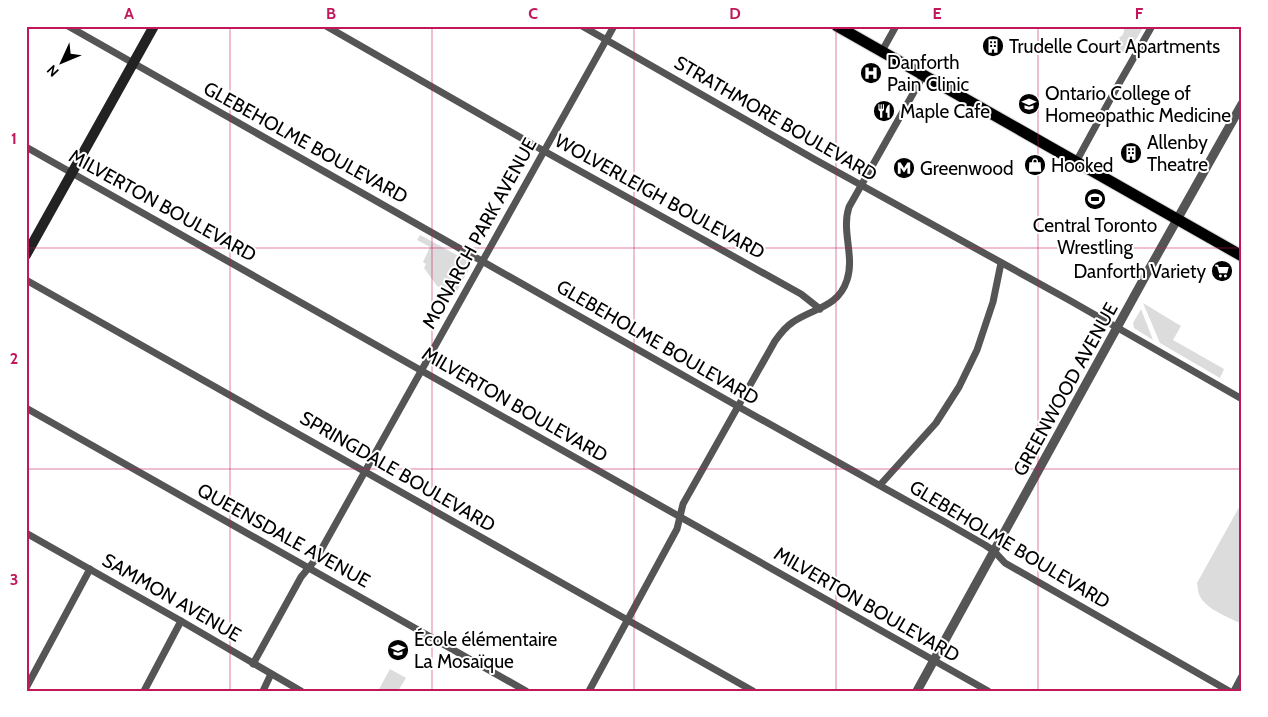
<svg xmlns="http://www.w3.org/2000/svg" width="1268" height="717" font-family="Cabin,sans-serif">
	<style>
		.green { fill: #dcdcdc }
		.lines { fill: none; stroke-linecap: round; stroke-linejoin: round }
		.primary-casing { stroke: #dbdbdb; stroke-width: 13 }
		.minor { stroke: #555; stroke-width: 7 }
		.tertiary { stroke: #555; stroke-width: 9 }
		.secondary { stroke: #222; stroke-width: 10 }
		.primary { stroke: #000; stroke-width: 11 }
		.grid { fill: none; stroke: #c2185b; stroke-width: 1; stroke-opacity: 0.55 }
		.labels { text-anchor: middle; stroke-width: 4; stroke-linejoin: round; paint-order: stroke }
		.poi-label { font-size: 19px; fill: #000; stroke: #fff; text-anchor: start }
		.street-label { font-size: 19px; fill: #000; stroke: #fff }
		.neatline { fill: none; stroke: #c2185b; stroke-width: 2 }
		.grid-label { font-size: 16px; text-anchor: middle; font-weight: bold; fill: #c2185b }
	</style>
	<rect width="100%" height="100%" fill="#fff"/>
	<!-- green -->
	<g class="green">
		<polygon points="1127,26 1144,26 1127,55 1114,48 1113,49 1108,47 1118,44 1120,39 1119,37 1122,36 1124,32 1124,29 1126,29"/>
		<polygon points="420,235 466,260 469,265 469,269 455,295 437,286 424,268 426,264 423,262 430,247 417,240"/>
		<polygon points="1143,303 1181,326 1173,340 1224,369 1220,378 1160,343"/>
		<polygon points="1141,309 1153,340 1134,328 1133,323"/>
		<path d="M1242 502V624C1230 618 1208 610 1201 598 1198 594 1198 588 1197 583Z"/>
		<polygon points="390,669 406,678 398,691 378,691"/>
	</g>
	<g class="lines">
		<!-- primary casing -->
		<g class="primary-casing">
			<polyline id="primary" points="837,26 1242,256"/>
		</g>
		<!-- minor -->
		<g class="minor">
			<polyline points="68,26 739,407 945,522 985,545 994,551 1005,563 1229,691"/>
			<polyline points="326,26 544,151 801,294 820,309"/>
			<polyline points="582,26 814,159 1069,300 1242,399"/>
			<polyline points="882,51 896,26"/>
			<polyline points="26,147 988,691"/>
			<polyline points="1076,162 1117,87 1152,26"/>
			<polyline points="26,280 753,691"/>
			<polyline points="26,408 526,691"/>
			<polyline points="880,485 936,423 959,387 977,350 993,302 1001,263"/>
			<polyline points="26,533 181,621 301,691"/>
			<polyline points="253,664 301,577 316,559 614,26"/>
			<polyline points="26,688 90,569"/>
			<polyline points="144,691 181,621"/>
			<polyline points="263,691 271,674"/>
			<path d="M589 691 677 529 683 504 775 341C780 334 785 327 793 322 813 308 838 308 847 280 855 256 841 231 849 207L923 76"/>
			<polyline points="1234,691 1242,676"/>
		</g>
		<!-- tertiary -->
		<polyline class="tertiary" points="917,691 1147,273 1242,104"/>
		<!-- secondary -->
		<polyline class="secondary" points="26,255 154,26"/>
		<!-- primary -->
		<use href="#primary" class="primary"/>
	</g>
	<!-- grid -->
	<path class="grid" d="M230 26V691M432 26V691M634 26V691M836 26V691M1038 26V691M26 248H1242M26 469H1242"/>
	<!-- icons -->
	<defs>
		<g id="building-disc" transform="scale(1.125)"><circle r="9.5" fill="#000" stroke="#fff"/><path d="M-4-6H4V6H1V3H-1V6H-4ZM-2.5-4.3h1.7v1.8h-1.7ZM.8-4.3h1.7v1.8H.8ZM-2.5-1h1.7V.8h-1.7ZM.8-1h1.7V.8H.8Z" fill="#fff"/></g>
		<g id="hospital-disc" transform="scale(1.125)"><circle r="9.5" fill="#000" stroke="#fff"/><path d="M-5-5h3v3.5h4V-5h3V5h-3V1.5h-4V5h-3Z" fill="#fff"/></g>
		<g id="university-disc" transform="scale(1.125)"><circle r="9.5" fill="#000" stroke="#fff"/><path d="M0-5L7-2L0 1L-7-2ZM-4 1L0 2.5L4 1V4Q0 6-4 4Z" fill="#fff"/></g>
		<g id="restaurant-disc" transform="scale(1.125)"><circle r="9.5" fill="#000" stroke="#fff"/><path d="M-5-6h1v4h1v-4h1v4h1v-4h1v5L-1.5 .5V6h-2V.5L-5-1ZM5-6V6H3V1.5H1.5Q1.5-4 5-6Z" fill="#fff"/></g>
		<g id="shop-disc" transform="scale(1.125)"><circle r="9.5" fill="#000" stroke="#fff"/><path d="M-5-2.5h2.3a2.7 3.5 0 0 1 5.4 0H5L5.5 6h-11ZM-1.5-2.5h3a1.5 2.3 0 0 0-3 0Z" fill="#fff"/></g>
		<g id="metro-disc" transform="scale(1.125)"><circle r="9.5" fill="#000" stroke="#fff"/><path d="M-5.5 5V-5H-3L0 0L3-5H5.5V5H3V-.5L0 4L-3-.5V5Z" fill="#fff"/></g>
		<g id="stadium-disc" transform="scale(1.125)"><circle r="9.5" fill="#000" stroke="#fff"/><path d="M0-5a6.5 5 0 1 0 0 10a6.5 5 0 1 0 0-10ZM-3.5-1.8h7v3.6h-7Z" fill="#fff"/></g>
		<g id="supermarket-disc" transform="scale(1.125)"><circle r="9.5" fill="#000" stroke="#fff"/><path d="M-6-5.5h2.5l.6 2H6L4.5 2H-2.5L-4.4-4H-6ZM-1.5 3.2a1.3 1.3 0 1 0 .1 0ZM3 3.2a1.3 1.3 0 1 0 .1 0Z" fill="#fff"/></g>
		<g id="school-disc" transform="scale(1.125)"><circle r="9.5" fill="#000" stroke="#fff"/><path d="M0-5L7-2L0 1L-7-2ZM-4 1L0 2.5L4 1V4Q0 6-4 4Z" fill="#fff"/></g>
	</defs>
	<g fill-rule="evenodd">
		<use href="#building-disc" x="993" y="46"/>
		<use href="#hospital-disc" x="871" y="73"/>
		<use href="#university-disc" x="1029" y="104"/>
		<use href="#restaurant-disc" x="884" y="111"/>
		<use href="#building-disc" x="1131" y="153"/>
		<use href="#shop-disc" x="1035" y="165"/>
		<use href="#metro-disc" x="904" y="168"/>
		<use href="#stadium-disc" x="1095" y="199"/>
		<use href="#supermarket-disc" x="1222" y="271"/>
		<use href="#school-disc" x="398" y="650"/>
	</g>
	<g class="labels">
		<!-- poi labels -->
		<g class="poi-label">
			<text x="1009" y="53">Trudelle Court Apartments</text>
			<text x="887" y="69">Danforth<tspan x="887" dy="22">Pain Clinic</tspan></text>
			<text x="1045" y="100">Ontario College of<tspan x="1045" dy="22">Homeopathic Medicine</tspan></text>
			<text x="900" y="118">Maple Cafe</text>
			<text x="1147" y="149">Allenby<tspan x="1147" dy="22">Theatre</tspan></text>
			<text x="1051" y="172">Hooked</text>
			<text x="920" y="175">Greenwood</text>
			<text x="1095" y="232" text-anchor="middle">Central Toronto<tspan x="1095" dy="22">Wrestling</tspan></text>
			<text x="1206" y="278" text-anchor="end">Danforth Variety</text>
			<text x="414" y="646">École élémentaire<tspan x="414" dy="22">La Mosaïque</tspan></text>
		</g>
		<!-- street labels -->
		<g class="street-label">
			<text transform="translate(776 118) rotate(30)" y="7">STRATHMORE BOULEVARD</text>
			<text transform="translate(306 142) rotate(29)" y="7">GLEBEHOLME BOULEVARD</text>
			<text transform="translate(660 196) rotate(29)" y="7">WOLVERLEIGH BOULEVARD</text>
			<text transform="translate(163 205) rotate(29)" y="7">MILVERTON BOULEVARD</text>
			<text transform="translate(479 233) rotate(-61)" y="7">MONARCH PARK AVENUE</text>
			<text transform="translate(658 342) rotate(30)" y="7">GLEBEHOLME BOULEVARD</text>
			<text transform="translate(1065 389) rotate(-61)" y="7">GREENWOOD AVENUE</text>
			<text transform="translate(515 404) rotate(30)" y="7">MILVERTON BOULEVARD</text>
			<text transform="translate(398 471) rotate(30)" y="7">SPRINGDALE BOULEVARD</text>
			<text transform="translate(284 535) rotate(29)" y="7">QUEENSDALE AVENUE</text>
			<text transform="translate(1010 544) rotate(31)" y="7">GLEBEHOLME BOULEVARD</text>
			<text transform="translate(172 597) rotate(30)" y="7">SAMMON AVENUE</text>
			<text transform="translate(867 604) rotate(30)" y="7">MILVERTON BOULEVARD</text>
		</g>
	</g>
	<!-- border -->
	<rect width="1268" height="717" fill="none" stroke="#ffffff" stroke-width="55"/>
	<!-- north arrow -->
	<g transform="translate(62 62) rotate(226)" stroke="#ffffff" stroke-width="4" paint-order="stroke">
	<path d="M0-4L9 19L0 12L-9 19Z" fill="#000000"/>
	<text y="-8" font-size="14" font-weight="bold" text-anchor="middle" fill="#000000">N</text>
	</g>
	<rect x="28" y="28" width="1212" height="662" class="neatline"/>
	<g class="grid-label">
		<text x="129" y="19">A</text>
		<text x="331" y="19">B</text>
		<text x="533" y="19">C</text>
		<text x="735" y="19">D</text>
		<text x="937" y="19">E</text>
		<text x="1139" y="19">F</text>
		<text x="14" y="144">1</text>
		<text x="14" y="364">2</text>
		<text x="14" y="585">3</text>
	</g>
</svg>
